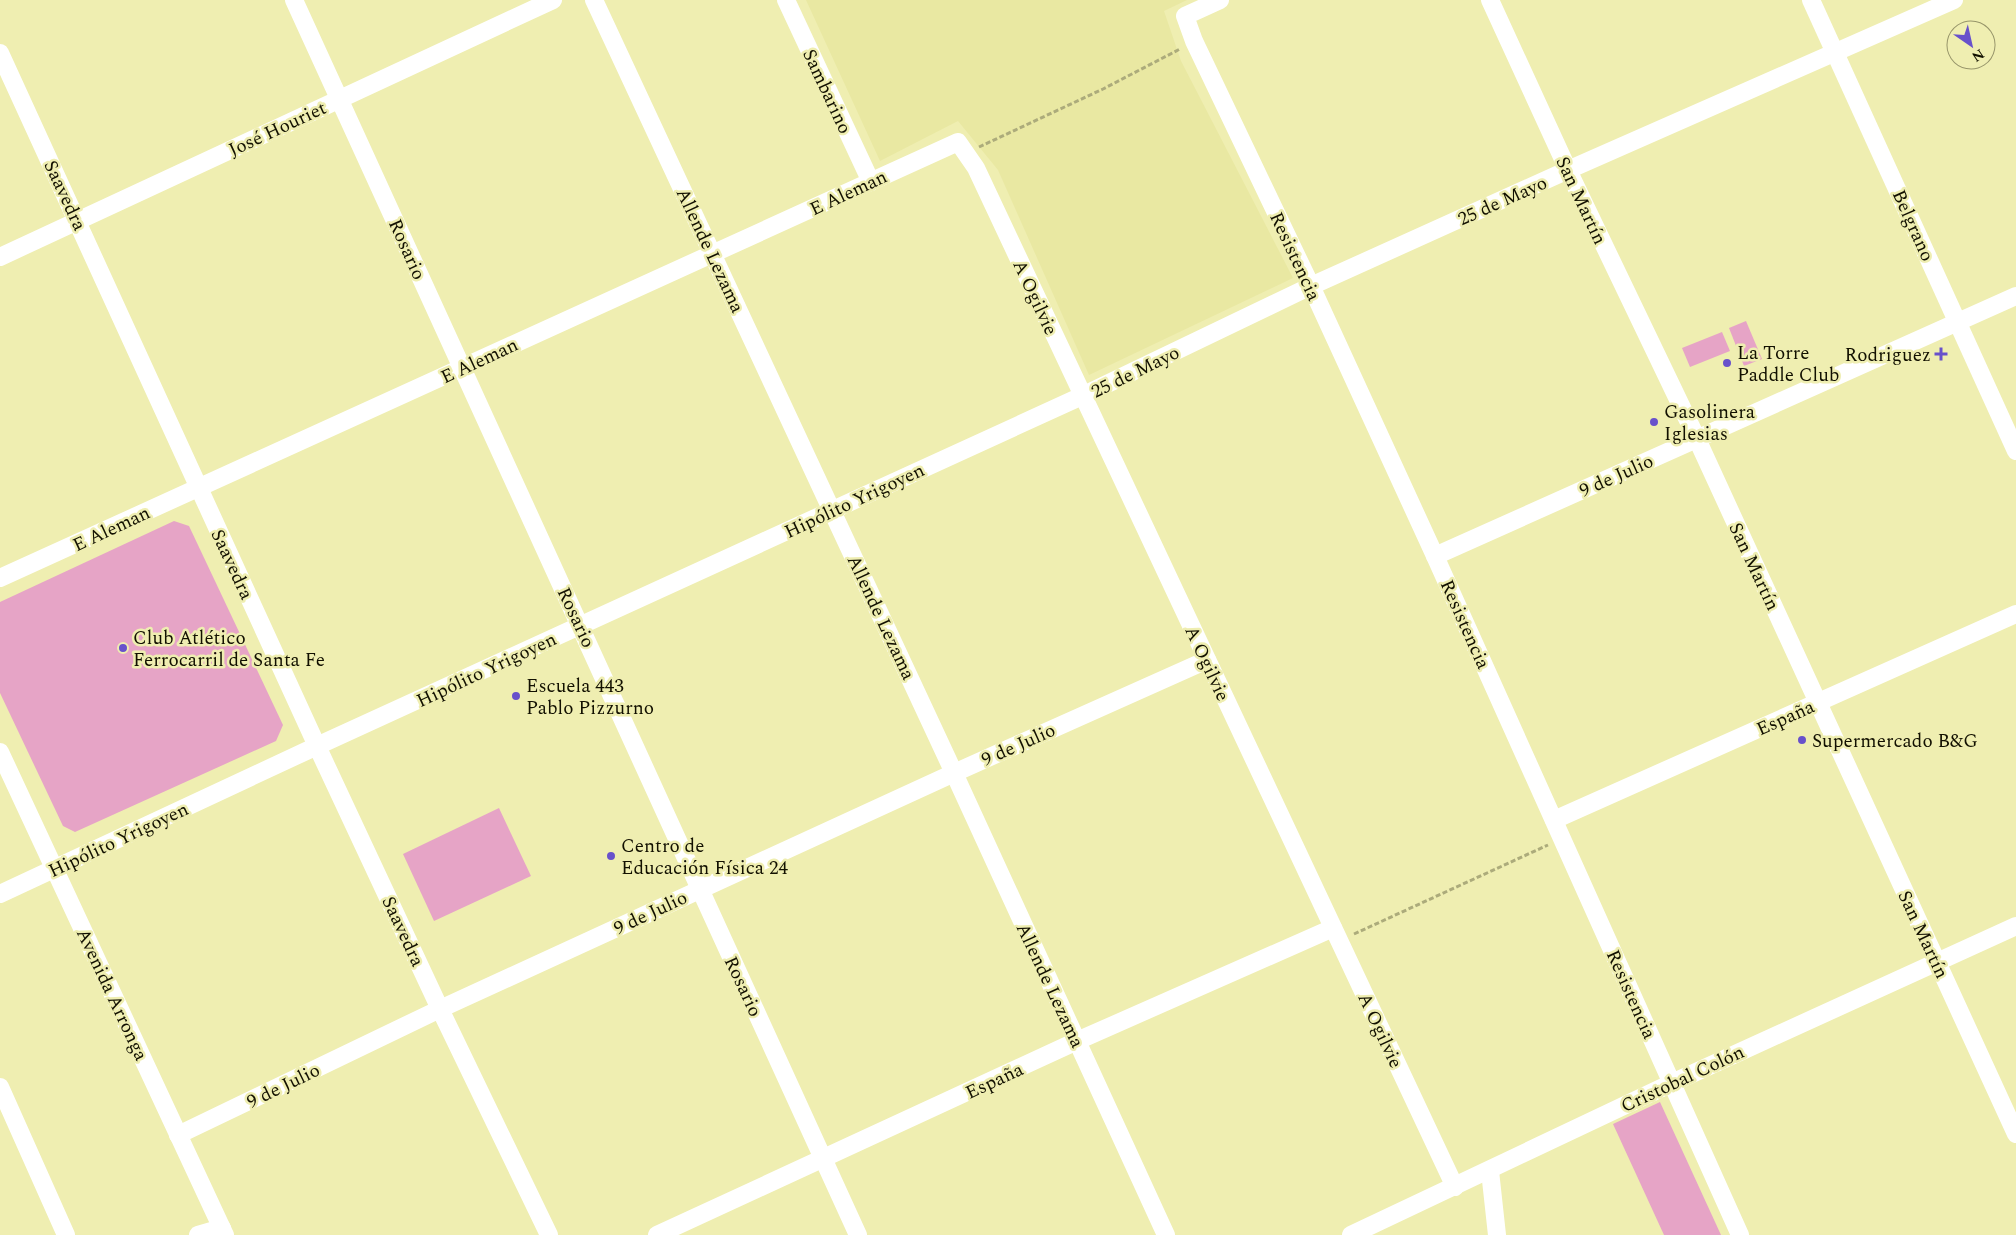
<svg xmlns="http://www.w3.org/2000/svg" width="2016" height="1235" font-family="Spectral,serif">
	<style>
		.built { fill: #e9e8a2 }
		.green { fill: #e6a4c6 }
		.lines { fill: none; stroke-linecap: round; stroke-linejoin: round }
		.path { stroke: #acab7b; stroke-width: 3; stroke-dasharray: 5 2.5; stroke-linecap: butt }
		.minor { stroke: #fff; stroke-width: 18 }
		.poi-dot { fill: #6851cb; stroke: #efeeb1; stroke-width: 2 }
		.labels { text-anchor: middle; stroke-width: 5; stroke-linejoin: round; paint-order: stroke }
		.street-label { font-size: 19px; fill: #121000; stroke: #efeeb1 }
		.poi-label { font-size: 19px; fill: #121000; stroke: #efeeb1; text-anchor: start }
	</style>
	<rect width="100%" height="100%" fill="#efeeb1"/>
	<!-- built -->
	<polygon class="built" points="806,0 1187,0 1164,11 1181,61 1293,278 1089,375 998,170 958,121 880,161"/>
	<!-- green -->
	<g class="green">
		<polygon points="1746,321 1762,359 1744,366 1729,328"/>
		<polygon points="1722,332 1730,351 1690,367 1682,348"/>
		<polygon points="174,521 189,526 283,725 276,741 75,832 63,826 0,693 0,602"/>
		<polygon points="499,808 531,876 434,921 403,854"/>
		<polygon points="1660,1102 1721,1235 1664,1235 1613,1124"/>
	</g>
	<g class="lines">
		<!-- path -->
		<g class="path">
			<polyline points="979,147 1103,89 1180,49"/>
			<polyline points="1354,934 1548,845"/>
		</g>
		<!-- minor -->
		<g class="minor">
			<polyline points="294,0 858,1235"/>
			<polyline points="594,0 954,773 1166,1235"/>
			<polyline points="786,0 871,182"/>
			<polyline points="1220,0 1185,16 1194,41 1311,286 1435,556 1740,1235"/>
			<polyline points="1490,0 1568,170 1697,439 2016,1134"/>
			<polyline points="1811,0 2016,451"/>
			<polyline points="0,53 317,746 440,1009 549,1235"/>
			<polyline points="0,257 553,0"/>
			<polyline points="1435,556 2016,296"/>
			<polyline points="0,578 958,142 976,168 1455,1187"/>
			<polyline points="0,752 225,1235"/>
			<polyline points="1554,820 2016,614"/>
			<polyline points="0,894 317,746 1082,396 1311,286 1568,170 1954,0"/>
			<polyline points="0,1087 66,1235"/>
			<polyline points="178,1135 440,1009 954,773 1207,660"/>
			<polyline points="1490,1171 1497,1235"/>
			<polyline points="198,1235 222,1228"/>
			<polyline points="657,1235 1077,1041 1333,928"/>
			<polyline points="1351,1235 1672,1083 2016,926"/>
		</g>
	</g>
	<!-- markers -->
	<g class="poi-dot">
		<path d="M1938.5 346.5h5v5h5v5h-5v5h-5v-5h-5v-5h5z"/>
		<circle cx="1727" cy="363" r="5"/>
		<circle cx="1654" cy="422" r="5"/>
		<circle cx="123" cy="648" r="5"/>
		<circle cx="516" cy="696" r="5"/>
		<circle cx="1802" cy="740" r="5"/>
		<circle cx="611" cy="856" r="5"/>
	</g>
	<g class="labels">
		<!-- street labels -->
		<g class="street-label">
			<text transform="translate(828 91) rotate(65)" y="7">Sambarino</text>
			<text transform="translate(277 128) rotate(-25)" y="7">José Houriet</text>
			<text transform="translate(848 192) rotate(-25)" y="7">E Aleman</text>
			<text transform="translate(66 195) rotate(65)" y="7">Saavedra</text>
			<text transform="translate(1502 200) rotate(-24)" y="7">25 de Mayo</text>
			<text transform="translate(1582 200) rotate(65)" y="7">San Martín</text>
			<text transform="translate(1914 225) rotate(66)" y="7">Belgrano</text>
			<text transform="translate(408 249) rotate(66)" y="7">Rosario</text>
			<text transform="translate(711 250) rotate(65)" y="7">Allende Lezama</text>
			<text transform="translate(1296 256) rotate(65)" y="7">Resistencia</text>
			<text transform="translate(1036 297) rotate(65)" y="7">A Ogilvie</text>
			<text transform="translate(479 360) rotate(-25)" y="7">E Aleman</text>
			<text transform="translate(1135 371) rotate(-26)" y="7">25 de Mayo</text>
			<text transform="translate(1616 475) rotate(-24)" y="7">9 de Julio</text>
			<text transform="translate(854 500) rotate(-25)" y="7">Hipólito Yrigoyen</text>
			<text transform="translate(111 528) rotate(-25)" y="7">E Aleman</text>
			<text transform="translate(233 564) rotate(65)" y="7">Saavedra</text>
			<text transform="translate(1755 566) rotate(65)" y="7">San Martín</text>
			<text transform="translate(577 617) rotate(65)" y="7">Rosario</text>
			<text transform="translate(882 617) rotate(65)" y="7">Allende Lezama</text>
			<text transform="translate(1466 624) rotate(66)" y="7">Resistencia</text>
			<text transform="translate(1208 663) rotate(65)" y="7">A Ogilvie</text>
			<text transform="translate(486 669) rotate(-25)" y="7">Hipólito Yrigoyen</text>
			<text transform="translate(1785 717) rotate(-24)" y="7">España</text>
			<text transform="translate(1018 744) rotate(-24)" y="7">9 de Julio</text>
			<text transform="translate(118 839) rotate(-25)" y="7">Hipólito Yrigoyen</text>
			<text transform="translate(650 912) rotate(-25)" y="7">9 de Julio</text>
			<text transform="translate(404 931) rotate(65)" y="7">Saavedra</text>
			<text transform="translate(1924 934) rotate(65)" y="7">San Martín</text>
			<text transform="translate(1051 985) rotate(65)" y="7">Allende Lezama</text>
			<text transform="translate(744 986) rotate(65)" y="7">Rosario</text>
			<text transform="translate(113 994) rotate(65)" y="7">Avenida Arronga</text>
			<text transform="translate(1632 994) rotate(66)" y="7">Resistencia</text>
			<text transform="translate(1381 1030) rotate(65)" y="7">A Ogilvie</text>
			<text transform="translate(1682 1078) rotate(-25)" y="7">Cristobal Colón</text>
			<text transform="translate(994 1080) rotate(-25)" y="7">España</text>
			<text transform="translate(283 1085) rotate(-26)" y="7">9 de Julio</text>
		</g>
		<!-- poi labels -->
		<g class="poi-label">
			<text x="1737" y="359">La Torre<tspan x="1737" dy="22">Paddle Club</tspan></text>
			<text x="1931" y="361" text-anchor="end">Rodriguez</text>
			<text x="1664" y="418">Gasolinera<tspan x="1664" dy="22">Iglesias</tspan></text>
			<text x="133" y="644">Club Atlético<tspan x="133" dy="22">Ferrocarril de Santa Fe</tspan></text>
			<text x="526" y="692">Escuela 443<tspan x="526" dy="22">Pablo Pizzurno</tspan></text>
			<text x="1812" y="747">Supermercado B&amp;G</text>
			<text x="621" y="852">Centro de<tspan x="621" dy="22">Educación Física 24</tspan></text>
		</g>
	</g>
	<!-- north arrow -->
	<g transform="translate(1971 45) rotate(146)"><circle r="24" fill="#efeeb1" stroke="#97956a"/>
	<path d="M0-4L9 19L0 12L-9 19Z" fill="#6851cb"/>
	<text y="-8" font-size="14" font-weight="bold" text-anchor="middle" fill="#121000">N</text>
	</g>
</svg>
